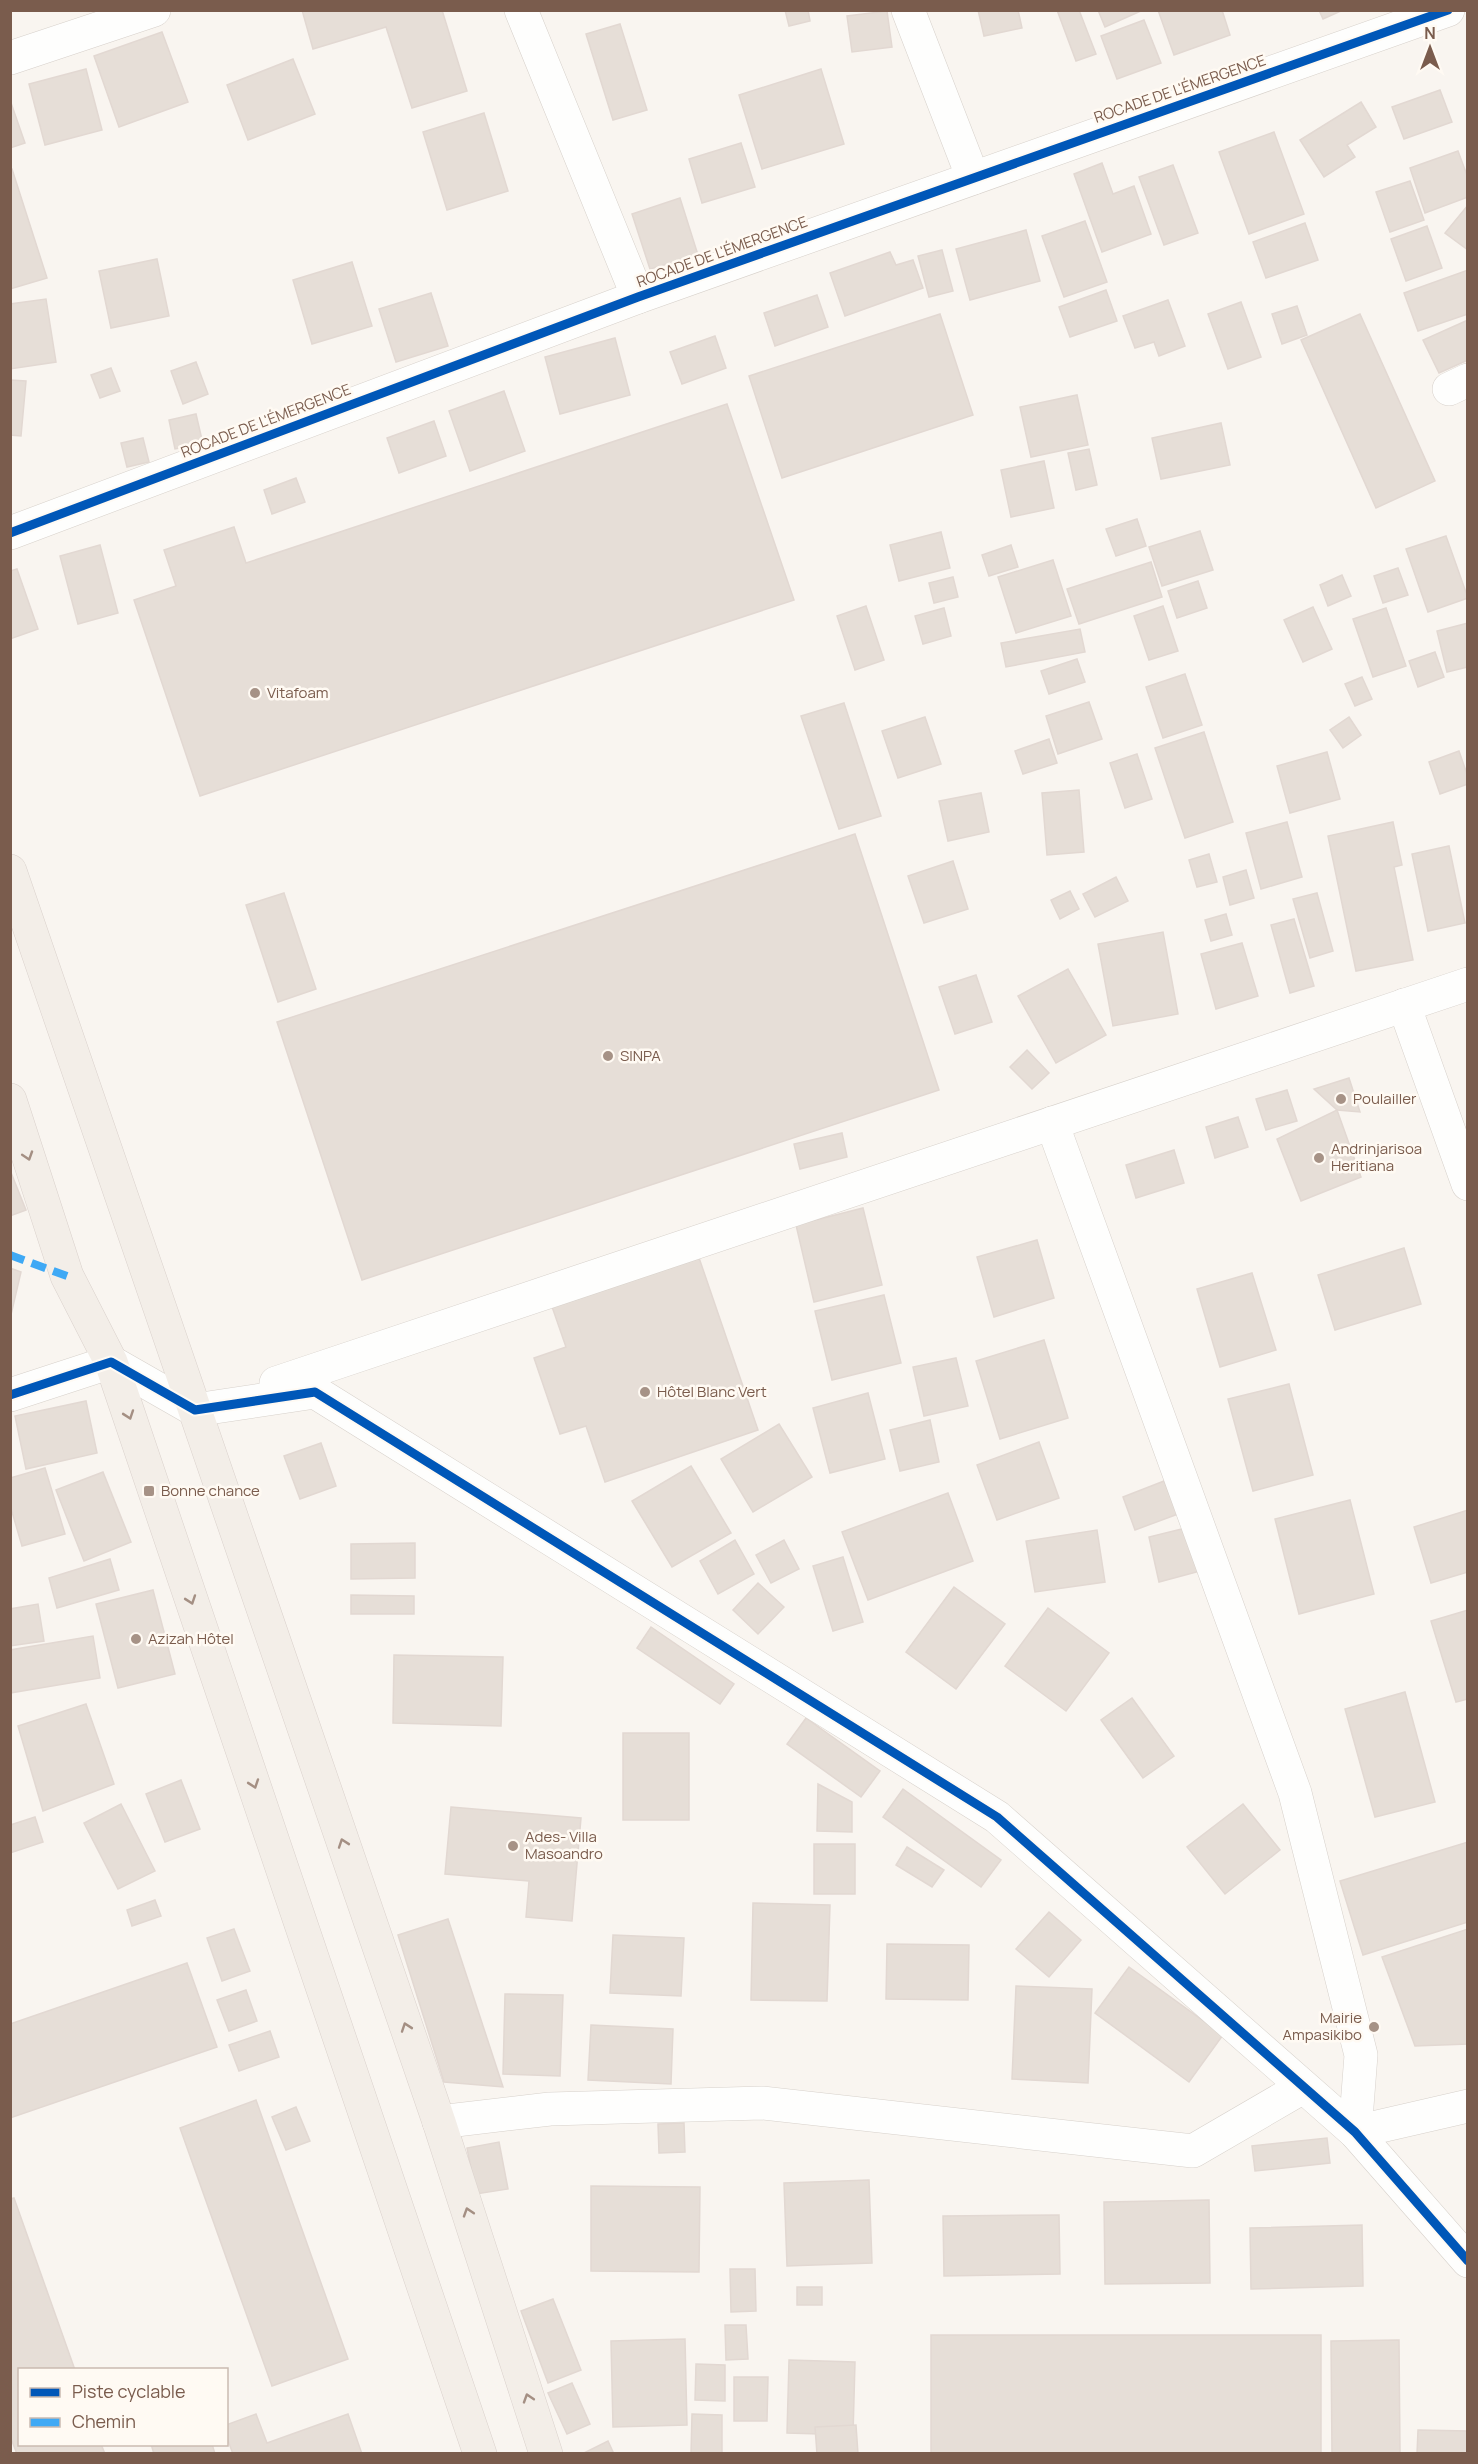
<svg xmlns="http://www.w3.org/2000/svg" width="1478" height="2464" font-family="Manrope,sans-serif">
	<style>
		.building { fill: #e6ded7; stroke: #e2d8d2; stroke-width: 1.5 }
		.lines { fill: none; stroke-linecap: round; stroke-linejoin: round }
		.minor-casing { stroke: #d7d1cb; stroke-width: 34 }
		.major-casing { stroke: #dad1cc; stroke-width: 34 }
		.minor { stroke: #fefefd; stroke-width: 33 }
		.major { stroke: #f3eee8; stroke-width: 33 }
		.quiet { stroke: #3fa9f5; stroke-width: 8; stroke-dasharray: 15 8; stroke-linecap: butt }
		.cycleway-casing { stroke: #fffaf3; stroke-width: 13 }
		.cycleway { stroke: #0057b8; stroke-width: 9 }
		.oneway { stroke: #a48f83 }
		.poi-dot { fill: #a69286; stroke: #fffaf3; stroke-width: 2 }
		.labels { text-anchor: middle; stroke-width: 5; stroke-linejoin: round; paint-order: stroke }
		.street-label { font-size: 15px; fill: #7a5c4d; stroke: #fffaf3 }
		.poi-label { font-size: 15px; fill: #7a5c4d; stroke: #fffaf3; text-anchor: start }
	</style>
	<rect width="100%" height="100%" fill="#f9f5f0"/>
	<!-- building -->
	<g class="building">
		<polygon points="302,10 442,10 467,91 412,108 386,27 313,49"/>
		<polygon points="785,10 808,10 810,21 789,26"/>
		<polygon points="978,10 1018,10 1022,28 984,36"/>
		<polygon points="1057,10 1079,10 1096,54 1076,61"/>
		<polygon points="1098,10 1143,10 1105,27"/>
		<polygon points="1158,10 1222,10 1230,35 1174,55"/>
		<polygon points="1319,10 1343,10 1323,19"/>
		<polygon points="887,11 892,47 852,52 847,16"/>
		<polygon points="1144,20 1161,63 1117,79 1101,36"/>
		<polygon points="620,24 647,110 613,120 586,34"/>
		<polygon points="162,32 188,102 119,127 94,56"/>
		<polygon points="293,59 315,114 248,140 227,85"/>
		<polygon points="86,69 102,130 45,145 29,84"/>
		<polygon points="821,69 844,144 762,169 739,95"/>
		<polygon points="1440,90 1452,122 1404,139 1392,107"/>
		<polygon points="10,100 25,143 10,148"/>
		<polygon points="1361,102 1376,127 1347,145 1355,157 1324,177 1300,140"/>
		<polygon points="484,113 508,191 447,210 423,132"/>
		<polygon points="1274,132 1304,214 1249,234 1219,152"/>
		<polygon points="741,143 755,187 702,203 689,159"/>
		<polygon points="1458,151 1468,178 1468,197 1425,213 1410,168"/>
		<polygon points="1102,163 1113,194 1134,186 1151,234 1102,252 1074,174"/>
		<polygon points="1173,165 1198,233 1164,245 1139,177"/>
		<polygon points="10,169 12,169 47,278 10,289"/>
		<polygon points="1410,181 1424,220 1390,232 1376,192"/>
		<polygon points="680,198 698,255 650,269 632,214"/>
		<polygon points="1468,205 1468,250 1445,233"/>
		<polygon points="1085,221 1107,282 1064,297 1042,236"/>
		<polygon points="1305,223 1318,260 1266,278 1253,242"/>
		<polygon points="1427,226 1442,268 1406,281 1391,239"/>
		<polygon points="1026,230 1040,281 970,300 956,249"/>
		<polygon points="942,250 953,291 929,297 918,256"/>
		<polygon points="890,252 896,265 913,260 923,288 845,316 830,273"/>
		<polygon points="157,259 169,316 111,328 99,271"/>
		<polygon points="352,262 372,326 312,344 293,280"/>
		<polygon points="1468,270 1468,314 1418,331 1404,293"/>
		<polygon points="1106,290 1117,321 1070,337 1059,307"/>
		<polygon points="431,293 448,346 396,362 379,309"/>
		<polygon points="817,295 828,327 775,346 764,313"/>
		<polygon points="46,299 56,362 10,369 10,304"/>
		<polygon points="1168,300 1185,346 1159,356 1154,342 1135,348 1123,316"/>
		<polygon points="1241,302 1261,357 1228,369 1208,314"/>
		<polygon points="1297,306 1307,335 1282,344 1272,314"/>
		<polygon points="940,314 973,415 782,478 749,376"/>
		<polygon points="1360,314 1435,481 1376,508 1301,340"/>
		<polygon points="1468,320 1468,360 1439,373 1423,340"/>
		<polygon points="715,336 726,368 682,384 670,352"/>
		<polygon points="615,338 630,395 560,414 545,357"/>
		<polygon points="196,362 208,394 183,404 171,371"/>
		<polygon points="111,368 120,391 100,398 91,375"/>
		<polygon points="10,380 26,381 21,436 10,435"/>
		<polygon points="504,391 525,451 470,471 449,411"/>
		<polygon points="1077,395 1088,445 1031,457 1020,407"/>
		<polygon points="727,404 794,600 200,796 134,600 176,586 164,550 234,527 246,563"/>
		<polygon points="196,414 203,444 175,449 169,420"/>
		<polygon points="434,421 446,456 399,473 387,438"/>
		<polygon points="1221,423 1230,465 1161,479 1152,438"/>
		<polygon points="143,438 149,462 127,467 121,443"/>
		<polygon points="1089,449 1097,485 1076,490 1068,453"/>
		<polygon points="1044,461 1054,508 1011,517 1001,470"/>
		<polygon points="296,478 305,502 272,514 264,490"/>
		<polygon points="1137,519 1146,546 1116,556 1106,529"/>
		<polygon points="1200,531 1213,570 1162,586 1149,547"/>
		<polygon points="941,532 950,568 899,581 890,545"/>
		<polygon points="1446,536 1468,598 1428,612 1406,549"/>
		<polygon points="100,545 118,613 78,624 60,556"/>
		<polygon points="1011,545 1018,567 989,576 982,555"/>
		<polygon points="1053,560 1071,616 1016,633 998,577"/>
		<polygon points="1151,562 1162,597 1079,624 1067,589"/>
		<polygon points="1398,568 1408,595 1383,603 1374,576"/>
		<polygon points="17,569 38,629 10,639 10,571"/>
		<polygon points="1342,575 1351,596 1328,606 1320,585"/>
		<polygon points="953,577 958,597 934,603 929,583"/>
		<polygon points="1198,581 1207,608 1177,618 1168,591"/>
		<polygon points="866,606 884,660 855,670 837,616"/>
		<polygon points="1163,606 1178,651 1149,660 1134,616"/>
		<polygon points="1313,607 1332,649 1303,662 1284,620"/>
		<polygon points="944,608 951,636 923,644 915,616"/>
		<polygon points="1386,608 1406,666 1373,677 1353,619"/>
		<polygon points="1468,623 1468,667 1447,672 1437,631"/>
		<polygon points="1080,629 1085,652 1006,667 1001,643"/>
		<polygon points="1435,652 1444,677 1418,687 1409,661"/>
		<polygon points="1077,659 1085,682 1049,694 1041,671"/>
		<polygon points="1185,674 1202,725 1163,738 1146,687"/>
		<polygon points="1362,677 1372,699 1355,706 1345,684"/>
		<polygon points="1089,702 1102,739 1058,754 1046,716"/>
		<polygon points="844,703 881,816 839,829 801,716"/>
		<polygon points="925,717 941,764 898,778 882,731"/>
		<polygon points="1349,717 1361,735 1343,748 1330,730"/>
		<polygon points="1204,732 1233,822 1185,838 1155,748"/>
		<polygon points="1049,739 1057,763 1023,774 1015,751"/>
		<polygon points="1459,751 1468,777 1468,784 1440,794 1429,762"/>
		<polygon points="1327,752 1340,799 1290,813 1277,766"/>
		<polygon points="1137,754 1152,799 1125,808 1110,763"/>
		<polygon points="1079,790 1084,852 1047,855 1042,793"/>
		<polygon points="981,793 989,832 948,841 939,801"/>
		<polygon points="1287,822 1302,877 1261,889 1246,833"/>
		<polygon points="1393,822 1402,865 1394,867 1413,960 1356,971 1328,836"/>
		<polygon points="855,834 939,1090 362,1280 277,1022"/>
		<polygon points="1449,846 1465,923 1428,931 1412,854"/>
		<polygon points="1209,854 1217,882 1197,887 1189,860"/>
		<polygon points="953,861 968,909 924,923 908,876"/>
		<polygon points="1246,870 1254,898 1230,905 1223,877"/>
		<polygon points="1116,877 1128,901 1095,917 1083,894"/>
		<polygon points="1070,891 1079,909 1060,919 1051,900"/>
		<polygon points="284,893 316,989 278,1002 246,905"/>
		<polygon points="1317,893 1333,951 1310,958 1293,899"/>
		<polygon points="1226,914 1232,935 1211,941 1205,920"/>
		<polygon points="1294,919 1314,986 1290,993 1271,925"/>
		<polygon points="1163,932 1178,1014 1113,1026 1098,944"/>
		<polygon points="1242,943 1258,996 1216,1009 1201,954"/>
		<polygon points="1068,969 1106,1035 1056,1063 1018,996"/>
		<polygon points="976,975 992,1022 955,1034 939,987"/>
		<polygon points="1027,1050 1049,1073 1032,1089 1010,1067"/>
		<polygon points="1349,1078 1360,1112 1337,1110 1314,1089"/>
		<polygon points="1287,1090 1297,1121 1266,1130 1256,1099"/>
		<polygon points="1337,1110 1361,1177 1301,1201 1277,1139"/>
		<polygon points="1238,1117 1248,1147 1215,1158 1206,1127"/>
		<polygon points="842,1133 847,1157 800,1169 794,1144"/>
		<polygon points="1174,1150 1184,1183 1136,1198 1126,1165"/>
		<polygon points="10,1170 26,1210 10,1216"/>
		<polygon points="863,1208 882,1285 814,1302 796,1225"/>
		<polygon points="1037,1240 1054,1298 994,1317 977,1257"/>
		<polygon points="1404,1248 1421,1304 1335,1330 1318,1275"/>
		<polygon points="696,1249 758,1430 605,1482 586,1426 560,1434 534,1358 566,1347 549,1298"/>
		<polygon points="10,1268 21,1272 10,1319"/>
		<polygon points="1252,1273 1276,1350 1220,1367 1197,1289"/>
		<polygon points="884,1295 901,1363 832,1380 815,1311"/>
		<polygon points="1044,1340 1068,1418 1000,1439 976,1361"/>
		<polygon points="956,1358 968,1406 924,1416 913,1367"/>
		<polygon points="1289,1384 1313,1475 1253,1491 1228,1399"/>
		<polygon points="868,1393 885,1459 830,1473 813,1408"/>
		<polygon points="86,1401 97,1453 26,1469 15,1416"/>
		<polygon points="930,1420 939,1462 900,1471 890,1430"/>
		<polygon points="779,1424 812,1477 753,1512 721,1459"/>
		<polygon points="1039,1442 1059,1498 997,1520 977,1465"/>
		<polygon points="321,1443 336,1486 300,1499 284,1456"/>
		<polygon points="691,1466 731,1533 672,1567 632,1501"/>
		<polygon points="45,1468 65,1534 22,1546 10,1505 10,1478"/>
		<polygon points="103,1472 131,1542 84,1561 56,1490"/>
		<polygon points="1164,1481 1178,1514 1135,1530 1123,1497"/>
		<polygon points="948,1493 973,1561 868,1600 842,1532"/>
		<polygon points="1350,1500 1374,1594 1299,1614 1275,1519"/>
		<polygon points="1468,1510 1468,1572 1431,1583 1414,1527"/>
		<polygon points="1194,1526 1204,1570 1159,1582 1149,1537"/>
		<polygon points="1097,1530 1105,1582 1035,1592 1026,1541"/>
		<polygon points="735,1540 754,1574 718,1594 700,1561"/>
		<polygon points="784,1540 799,1569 771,1583 756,1555"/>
		<polygon points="415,1543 415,1578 351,1579 351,1544"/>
		<polygon points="843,1557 863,1622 833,1631 813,1566"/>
		<polygon points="110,1559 119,1590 57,1608 49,1578"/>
		<polygon points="758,1583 784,1607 758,1634 733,1610"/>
		<polygon points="954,1587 1005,1624 956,1689 906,1652"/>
		<polygon points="153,1590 175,1674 118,1688 96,1604"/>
		<polygon points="351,1595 414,1596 414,1614 351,1614"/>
		<polygon points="38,1604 44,1641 10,1646 10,1609"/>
		<polygon points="1048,1608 1109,1653 1066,1711 1005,1666"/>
		<polygon points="1468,1610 1468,1699 1456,1702 1431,1621"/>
		<polygon points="651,1627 734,1684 720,1704 637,1648"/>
		<polygon points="93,1636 100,1678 10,1693 10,1650"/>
		<polygon points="394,1655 503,1657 501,1726 393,1723"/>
		<polygon points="1405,1692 1435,1802 1375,1817 1345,1709"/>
		<polygon points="1132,1698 1174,1756 1143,1778 1101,1720"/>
		<polygon points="86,1704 114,1784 43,1811 18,1726"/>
		<polygon points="806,1718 880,1771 861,1797 787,1744"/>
		<rect x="623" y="1733" width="66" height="87"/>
		<polygon points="181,1780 200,1829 165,1842 146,1794"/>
		<polygon points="818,1784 852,1802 852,1832 817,1831"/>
		<polygon points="903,1789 1001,1860 981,1887 883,1817"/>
		<polygon points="121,1804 155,1871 118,1889 84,1823"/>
		<polygon points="1243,1804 1280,1850 1225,1894 1187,1847"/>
		<polygon points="451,1807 581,1818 572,1921 526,1917 529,1881 445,1874"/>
		<polygon points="35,1817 43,1842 10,1853 10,1825"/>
		<polygon points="1468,1842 1468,1922 1363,1955 1340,1881"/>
		<rect x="814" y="1844" width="41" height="50"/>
		<polygon points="907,1847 944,1870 932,1887 896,1865"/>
		<polygon points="155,1900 161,1916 132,1926 127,1910"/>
		<polygon points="753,1903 830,1905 827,2001 751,2000"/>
		<polygon points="1049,1912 1081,1940 1049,1977 1016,1949"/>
		<polygon points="448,1919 503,2087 444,2082 398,1935"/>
		<polygon points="234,1929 250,1971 222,1981 207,1938"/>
		<polygon points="1468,1929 1468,2044 1415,2046 1382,1957"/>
		<polygon points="613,1935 684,1938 681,1996 610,1993"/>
		<polygon points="887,1944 969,1945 968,2000 886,1999"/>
		<polygon points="187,1963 217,2047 10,2118 10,2024"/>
		<polygon points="1129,1967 1223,2035 1189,2082 1095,2013"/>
		<polygon points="1016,1986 1092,1989 1088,2083 1012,2079"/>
		<polygon points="246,1990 257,2021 229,2031 217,2000"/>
		<polygon points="505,1994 563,1995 560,2076 503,2074"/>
		<polygon points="591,2025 673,2029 671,2084 588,2080"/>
		<polygon points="270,2031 279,2057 239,2071 229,2045"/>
		<polygon points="256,2100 348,2359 272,2386 180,2128"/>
		<polygon points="296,2107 310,2141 286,2150 272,2117"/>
		<polygon points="684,2123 685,2152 659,2153 658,2124"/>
		<polygon points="1327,2138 1330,2163 1255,2171 1252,2146"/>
		<polygon points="499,2142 508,2189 476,2194 467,2148"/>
		<polygon points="869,2180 872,2263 787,2266 784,2183"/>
		<polygon points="591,2186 700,2187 699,2272 591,2271"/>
		<polygon points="14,2198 75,2370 20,2370 20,2444 101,2444 105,2454 17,2454 10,2436 10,2199"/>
		<polygon points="1209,2200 1210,2283 1105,2284 1104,2202"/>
		<polygon points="1059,2215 1060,2274 944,2276 943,2216"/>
		<polygon points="1362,2225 1363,2286 1251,2289 1250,2228"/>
		<polygon points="730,2269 755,2269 756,2311 731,2312"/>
		<rect x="797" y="2287" width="25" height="18"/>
		<polygon points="553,2299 581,2370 548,2383 521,2311"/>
		<polygon points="725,2325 746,2325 748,2359 726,2360"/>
		<rect x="931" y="2335" width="390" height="119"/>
		<polygon points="685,2339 687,2425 613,2427 611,2341"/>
		<polygon points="1399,2340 1400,2454 1332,2454 1331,2341"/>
		<polygon points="789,2360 855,2362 853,2435 787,2433"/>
		<polygon points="696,2364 725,2365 725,2401 695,2400"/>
		<polygon points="734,2377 768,2377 767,2421 734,2421"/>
		<polygon points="572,2383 590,2424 567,2434 548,2393"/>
		<polygon points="256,2414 267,2443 348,2414 362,2454 233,2454 226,2435 226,2425"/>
		<polygon points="692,2414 722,2415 722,2454 691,2454"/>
		<polygon points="856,2425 858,2454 817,2454 815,2427"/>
		<polygon points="1418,2430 1468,2431 1468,2454 1417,2454"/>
		<polygon points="608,2441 614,2454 582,2454"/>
		<polygon points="151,2444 212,2444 215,2454 154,2454"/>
	</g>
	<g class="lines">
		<!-- minor casing -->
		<g class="minor-casing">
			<g id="minor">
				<polyline points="521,10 638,297"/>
				<polyline points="908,10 973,178"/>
				<polyline points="10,58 154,10"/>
				<polyline points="1449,389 1468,380"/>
				<polyline points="10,533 638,297 1448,10"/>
				<polyline points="1404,1005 1468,1184"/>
				<polyline points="1052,1123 1295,1793 1361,2055 1355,2132 1468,2106"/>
				<polyline points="276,1383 1468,984"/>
				<polyline points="10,1395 111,1362 195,1410 315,1392 997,1817 1355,2132 1468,2261"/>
				<polyline points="439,2122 550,2109 762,2103 1193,2151 1303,2087"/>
			</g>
		</g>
		<!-- major casing -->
		<g class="major-casing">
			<g id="major">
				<polyline points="10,871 439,2122 546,2454"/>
				<polyline points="10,1100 67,1276 111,1362 480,2454"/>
			</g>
		</g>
		<!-- minor -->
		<use href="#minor" class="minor"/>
		<!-- major -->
		<use href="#major" class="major"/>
		<!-- quiet -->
		<polyline class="quiet" points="10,1255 67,1276"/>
		<!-- cycleway casing -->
		<g class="cycleway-casing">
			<g id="cycleway">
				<polyline points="10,533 638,297 1448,10"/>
				<polyline points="10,1395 111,1362 195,1410 315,1392 997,1817 1355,2132 1468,2261"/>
			</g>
		</g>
		<!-- cycleway -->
		<use href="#cycleway" class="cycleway"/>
	</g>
	<!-- one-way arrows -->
	<defs><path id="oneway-chevron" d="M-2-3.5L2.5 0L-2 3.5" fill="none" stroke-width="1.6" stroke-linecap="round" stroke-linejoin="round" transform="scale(1.5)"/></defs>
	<g class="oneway">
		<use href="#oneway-chevron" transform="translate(28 1156) rotate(72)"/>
		<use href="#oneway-chevron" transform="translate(129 1415) rotate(71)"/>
		<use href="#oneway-chevron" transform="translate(191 1600) rotate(71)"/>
		<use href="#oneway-chevron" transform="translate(254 1784) rotate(71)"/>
		<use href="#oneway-chevron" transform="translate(343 1843) rotate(-109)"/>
		<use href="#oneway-chevron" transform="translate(406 2027) rotate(-109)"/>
		<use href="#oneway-chevron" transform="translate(468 2212) rotate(-108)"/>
		<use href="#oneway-chevron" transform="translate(528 2398) rotate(-108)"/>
	</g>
	<!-- markers -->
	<g class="poi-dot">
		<circle cx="255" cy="693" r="6"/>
		<circle cx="608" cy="1056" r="6"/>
		<circle cx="1341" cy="1099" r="6"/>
		<circle cx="1319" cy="1158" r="6"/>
		<circle cx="645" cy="1392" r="6"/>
		<rect x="143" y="1485" width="12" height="12" rx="3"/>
		<circle cx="136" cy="1639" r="6"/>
		<circle cx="513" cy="1846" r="6"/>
		<circle cx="1374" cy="2027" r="6"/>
	</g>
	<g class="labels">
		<!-- street labels -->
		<g class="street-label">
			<text transform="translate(1180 89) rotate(-19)" y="5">ROCADE DE L'ÉMERGENCE</text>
			<text transform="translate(722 252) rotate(-20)" y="5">ROCADE DE L'ÉMERGENCE</text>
			<text transform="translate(266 421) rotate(-21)" y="5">ROCADE DE L'ÉMERGENCE</text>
		</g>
		<!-- poi labels -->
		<g class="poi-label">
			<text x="267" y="698">Vitafoam</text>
			<text x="620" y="1061">SINPA</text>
			<text x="1353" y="1104">Poulailler</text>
			<text x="1331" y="1154">Andrinjarisoa<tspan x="1331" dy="17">Heritiana</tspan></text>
			<text x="657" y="1397">Hôtel Blanc Vert</text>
			<text x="161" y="1496">Bonne chance</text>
			<text x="148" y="1644">Azizah Hôtel</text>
			<text x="525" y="1842">Ades- Villa<tspan x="525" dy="17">Masoandro</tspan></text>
			<text x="1362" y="2023" text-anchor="end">Mairie<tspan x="1362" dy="17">Ampasikibo</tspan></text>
		</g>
	</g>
	<!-- border -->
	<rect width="1478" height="2464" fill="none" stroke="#7a5c4d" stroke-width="24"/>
	<!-- legend -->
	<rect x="18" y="2368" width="210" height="78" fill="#fffaf3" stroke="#cabbb1" stroke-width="1.5"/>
	<rect x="30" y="2388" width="30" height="9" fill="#0057b8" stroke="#cabbb1" stroke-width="1.5"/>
	<text x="72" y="2398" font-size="18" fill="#7a5c4d">Piste cyclable</text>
	<rect x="30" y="2418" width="30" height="9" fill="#3fa9f5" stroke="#cabbb1" stroke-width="1.5"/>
	<text x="72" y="2428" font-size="18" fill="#7a5c4d">Chemin</text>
	<!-- north arrow -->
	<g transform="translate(1430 48)" stroke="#fffaf3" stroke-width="4.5" paint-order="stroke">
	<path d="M0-4.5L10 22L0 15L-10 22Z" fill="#7a5c4d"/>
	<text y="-9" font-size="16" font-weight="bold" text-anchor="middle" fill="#7a5c4d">N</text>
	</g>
</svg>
